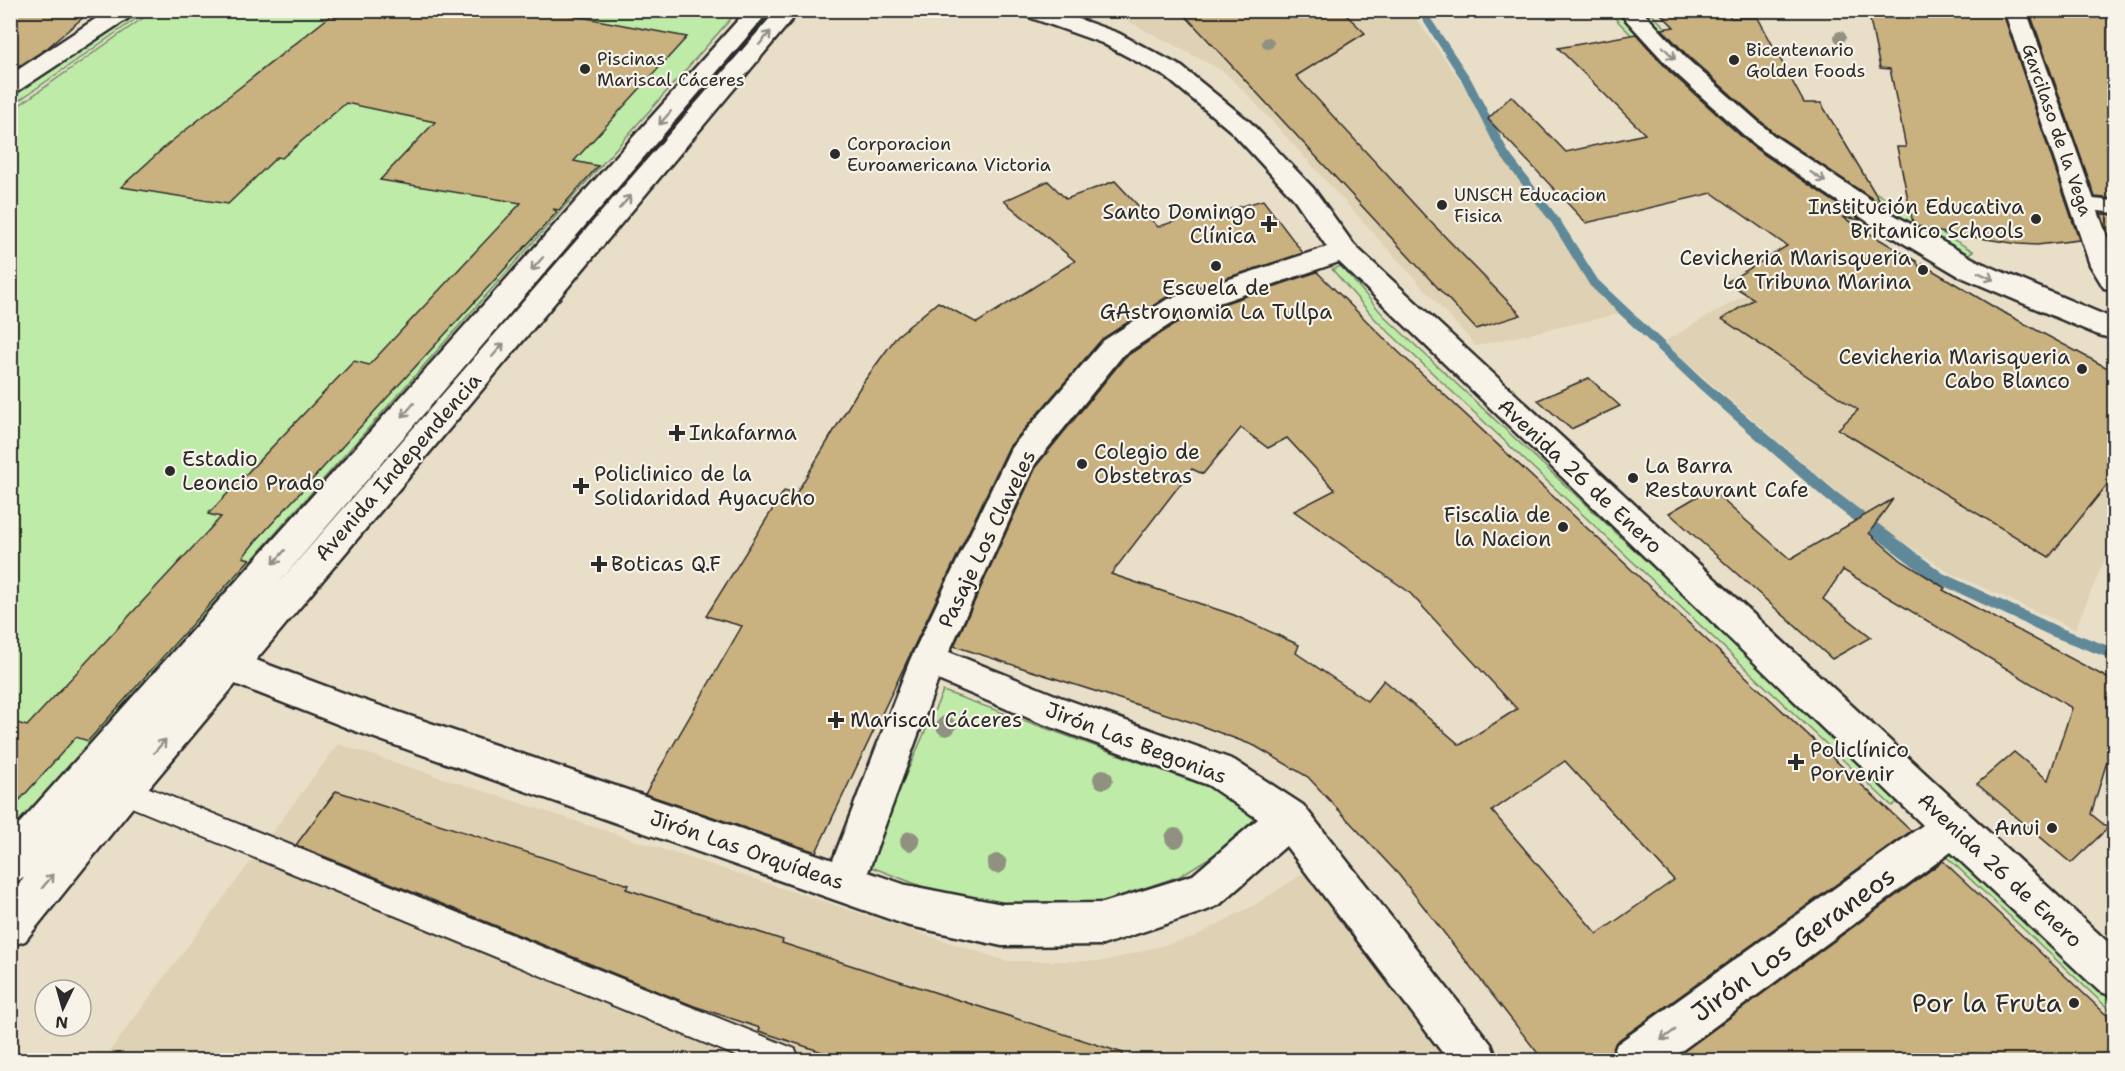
<svg xmlns="http://www.w3.org/2000/svg" width="2125" height="1071" font-family="'Shantell Sans',sans-serif">
	<style>
		.built { fill: #dfd1b3 }
		.green { fill: #beeba8; stroke: #748b6a; stroke-width: 1.5 }
		.lines { fill: none; stroke-linecap: round; stroke-linejoin: round }
		.stream { fill: #5f8999; fill-rule: evenodd }
		.building { fill: #c9b180; stroke: #2b2b2b; stroke-width: 1.5; fill-rule: evenodd }
		.lane-casing { stroke: #2b2b2b; stroke-width: 4 }
		.street-casing { stroke: #2b2b2b; stroke-width: 5 }
		.secondary-casing { stroke: #2b2b2b; stroke-width: 5 }
		.lane { fill: #f7f3e8; fill-rule: evenodd }
		.street { fill: #f7f3e8; fill-rule: evenodd }
		.secondary { fill: #f7f3e8; fill-rule: evenodd }
		.tree { fill: #909180 }
		.oneway { stroke: #918f8a }
		.poi-dot { fill: #2b2b2b; stroke: #f7f3e8; stroke-width: 2 }
		.labels { text-anchor: middle; stroke-width: 4.5; stroke-linejoin: round; paint-order: stroke }
		.far-poi-label { font-size: 18px; fill: #2b2b2b; stroke: #f7f3e8; text-anchor: start }
		.far-street-label { font-size: 18px; fill: #2b2b2b; stroke: #f7f3e8 }
		.poi-label { font-size: 21px; fill: #2b2b2b; stroke: #f7f3e8; text-anchor: start }
		.street-label { font-size: 21px; fill: #2b2b2b; stroke: #f7f3e8 }
		.near-street-label { font-size: 26px; fill: #2b2b2b; stroke: #f7f3e8 }
		.near-poi-label { font-size: 26px; fill: #2b2b2b; stroke: #f7f3e8; text-anchor: end }
	</style>
	<rect width="100%" height="100%" fill="#e9dfc9"/>
	<filter id="ink" filterUnits="userSpaceOnUse"><feTurbulence type="fractalNoise" baseFrequency=".0167" numOctaves="2"/><feDisplacementMap in="SourceGraphic" scale="12" xChannelSelector="R" yChannelSelector="G"/><feConvolveMatrix kernelMatrix="1 2 1 2 8 2 1 2 1" color-interpolation-filters="sRGB"/></filter>
	<g filter="url(#ink)">
		<!-- built -->
		<g class="built">
			<polygon points="1108,11 1411,11 1489,122 1571,256 1622,313 1476,346 1247,94 1223,71"/>
			<polygon points="1745,295 1874,377 1899,354 2114,477 2114,538 2075,629 1950,573 1870,520 1663,342"/>
			<polygon points="338,744 1007,961 1105,961 1194,937 1256,904 1307,871 1444,1060 103,1060"/>
		</g>
		<!-- green -->
		<g class="green">
			<polygon points="131,11 147,11 11,106 11,94"/>
			<polygon points="153,11 731,11 735,14 11,832 11,111"/>
			<path d="M1608 11H1617L1660 55 1860 211 1856 217C1821 194 1786 172 1753 146 1701 105 1654 59 1608 11Z"/>
			<path d="M1639 11H1648C1670 31 1691 53 1714 73 1793 143 1883 199 1973 251L1967 255C1890 211 1810 165 1742 107 1706 77 1673 43 1639 11Z"/>
			<polygon points="1341,266 1384,316 1901,799 1892,806 1375,319 1332,269"/>
			<polygon points="943,691 1227,794 1261,817 1228,846 1180,876 1107,901 1032,906 973,899 921,886 866,865"/>
			<polygon points="1944,839 2114,997 2114,1014 1935,846"/>
		</g>
		<g class="lines">
			<!-- stream -->
			<polygon class="stream" points="1416,10 1425,10 1471,79 1509,153 1560,220 1598,280 1702,378 1835,491 1943,573 2061,628 2114,648 2114,660 2051,636 1933,581 1825,499 1694,384 1590,286 1552,224 1499,154 1461,79"/>
		</g>
		<!-- building -->
		<g class="building">
			<polygon points="10,10 92,10 46,49 10,72"/>
			<polygon points="338,10 544,10 687,37 574,161 598,166 559,210 553,209 557,212 255,542 243,557 250,559 88,741 76,737 10,811 10,721 27,726 221,517 208,514 354,361 369,365 521,203 380,180 435,122 346,103 282,158 277,157 228,204 121,187 168,144"/>
			<polygon points="1180,10 1341,10 1365,33 1296,76 1424,215 1521,315 1476,329"/>
			<polygon points="1657,10 1729,10 1730,18 1758,18 1804,103 1821,103 1882,205 1774,133 1689,57 1662,29 1674,27"/>
			<polygon points="1868,10 2002,10 2079,240 2037,245 2019,244 1926,230 1913,223 1897,147 1906,147 1890,69 1880,68"/>
			<polygon points="2029,10 2115,10 2115,199 2095,197"/>
			<polygon points="1636,34 1669,71 1753,147 1861,220 1842,217 1916,261 1924,275 1922,264 1999,310 2115,372 2115,475 2049,557 1838,429 1858,410 1722,319 1754,299 1727,282 1787,246 1712,193 1586,223 1488,119 1511,96 1566,152 1645,134 1558,48"/>
			<polygon points="1048,181 1066,199 1115,181 1158,227 1196,214 1200,218 1263,200 1303,253 1165,298 1102,339 1009,447 816,852 645,794 742,626 706,616 784,491 796,494 862,384 897,336 938,302 977,323 1075,261 1004,201"/>
			<polygon points="2101,214 2115,215 2115,235 2109,236"/>
			<path d="M1317 272 1389 343 1911 831 1616 1042 1609 1060H1543L1399 875 1308 777 1255 746 1191 722 954 646 1037 465 1125 357 1187 316ZM1241 428 1268 448 1287 438 1335 490 1294 511 1409 592 1517 709 1460 745 1384 680 1367 701 1296 653 1299 645 1234 615 1111 574 1192 469 1203 474ZM1565 761 1674 880 1597 934 1492 811Z"/>
			<polygon points="1589,378 1620,406 1571,429 1538,400"/>
			<polygon points="1710,489 1790,559 1893,499 1869,533 1902,561 1945,588 1943,590 2115,682 2115,735 2091,814 2108,828 2071,863 1977,784 2014,752 2048,780 2072,708 1843,570 1823,599 1871,637 1832,659 1669,513"/>
			<polygon points="336,791 629,885 626,889 783,940 782,943 1123,1053 1122,1060 846,1060 759,1031 760,1028 694,1006 296,845"/>
			<polygon points="1943,861 2115,1023 2115,1060 1672,1060"/>
		</g>
		<g class="lines">
			<!-- lane casing -->
			<g class="lane-casing">
				<g id="lane">
					<polygon points="2083,198 2114,201 2114,213 2076,208 2074,204 2076,200"/>
					<polygon points="122,777 795,1049 800,1060 746,1060 112,799 108,790 112,781"/>
				</g>
			</g>
			<!-- street casing -->
			<g class="street-casing">
				<g id="street">
					<polygon points="109,10 136,10 133,15 18,91 10,93 10,75"/>
					<path d="M1020 10H1054L1118 33 1182 67 1250 122 1313 188 1354 245 2114 948V997L2099 991 1951 852 1669 1060H1611L1617 1044 1923 825 1339 262 1186 314 1123 355 1035 464 949 652 1060 697 1234 760 1303 805 1491 1044 1497 1060H1448L1286 846 1219 905 1205 911 1103 945 1002 946 906 925 355 731 192 667 187 656 192 645 205 641 357 698 833 860 910 660 1011 448 1103 341 1166 300 1327 247 1295 200 1232 132 1166 77 1102 43 1023 15ZM938 680 1038 722 1208 785 1258 819 1193 875 1103 903 1002 904 906 885 868 872Z"/>
					<polygon points="1617,10 1641,10 1687,59 1773,135 1889,212 1979,262 2114,319 2114,335 2106,337 2096,334 1959,276 1871,224 1755,145 1671,69"/>
					<polygon points="2004,10 2026,10 2114,256 2114,290 2104,288 2090,265"/>
				</g>
			</g>
			<!-- secondary casing -->
			<g class="secondary-casing">
				<polygon id="secondary" points="747,10 770,10 275,587 777,10 800,10 136,803 25,941 10,946 10,894 24,878 10,883 10,834"/>
			</g>
			<!-- lane -->
			<use href="#lane" class="lane"/>
			<!-- street -->
			<use href="#street" class="street"/>
			<!-- secondary -->
			<use href="#secondary" class="secondary"/>
		</g>
		<!-- trees -->
		<g class="tree">
			<circle cx="1840" cy="37" r="6"/>
			<circle cx="1268" cy="43" r="6"/>
			<circle cx="946" cy="726" r="10"/>
			<circle cx="1103" cy="779" r="10"/>
			<circle cx="1175" cy="838" r="10"/>
			<circle cx="910" cy="841" r="10"/>
			<circle cx="997" cy="864" r="10"/>
		</g>
		<!-- one-way arrows -->
		<defs><path id="oneway-shaft" d="M-6 0H5M1.5-3L5.5 0L1.5 3" fill="none" stroke-width="1.6" stroke-linecap="round" stroke-linejoin="round" transform="scale(1.5)"/></defs>
		<g class="oneway">
			<use href="#oneway-shaft" transform="translate(765 38) rotate(-49)"/>
			<use href="#oneway-shaft" transform="translate(1669 53) rotate(46)"/>
			<use href="#oneway-shaft" transform="translate(665 118) rotate(131)"/>
			<use href="#oneway-shaft" transform="translate(1818 177) rotate(34)"/>
			<use href="#oneway-shaft" transform="translate(625 202) rotate(-49)"/>
			<use href="#oneway-shaft" transform="translate(537 264) rotate(131)"/>
			<use href="#oneway-shaft" transform="translate(1986 276) rotate(24)"/>
			<use href="#oneway-shaft" transform="translate(498 350) rotate(-49)"/>
			<use href="#oneway-shaft" transform="translate(408 410) rotate(131)"/>
			<use href="#oneway-shaft" transform="translate(279 557) rotate(131)"/>
			<use href="#oneway-shaft" transform="translate(160 746) rotate(-49)"/>
			<use href="#oneway-shaft" transform="translate(48 881) rotate(-50)"/>
			<use href="#oneway-shaft" transform="translate(1668 1035) rotate(144)"/>
		</g>
	</g>
	<!-- markers -->
	<g class="poi-dot">
		<circle cx="1734" cy="60" r="6"/>
		<circle cx="585" cy="69" r="6"/>
		<circle cx="835" cy="154" r="6"/>
		<circle cx="1442" cy="205" r="6"/>
		<circle cx="2036" cy="219" r="6"/>
		<path d="M1266 215h6v6h6v6h-6v6h-6v-6h-6v-6h6z"/>
		<circle cx="1216" cy="266" r="6"/>
		<circle cx="1923" cy="270" r="6"/>
		<circle cx="2082" cy="369" r="6"/>
		<path d="M674 424h6v6h6v6h-6v6h-6v-6h-6v-6h6z"/>
		<circle cx="1082" cy="464" r="6"/>
		<circle cx="170" cy="471" r="6"/>
		<circle cx="1633" cy="478" r="6"/>
		<path d="M578 477h6v6h6v6h-6v6h-6v-6h-6v-6h6z"/>
		<circle cx="1563" cy="527" r="6"/>
		<path d="M596 555h6v6h6v6h-6v6h-6v-6h-6v-6h6z"/>
		<path d="M833 711h6v6h6v6h-6v6h-6v-6h-6v-6h6z"/>
		<path d="M1793 753h6v6h6v6h-6v6h-6v-6h-6v-6h6z"/>
		<circle cx="2052" cy="828" r="6"/>
		<circle cx="2074" cy="1003" r="6"/>
	</g>
	<g class="labels">
		<!-- far-poi labels -->
		<g class="far-poi-label">
			<text x="1746" y="56">Bicentenario<tspan x="1746" dy="21">Golden Foods</tspan></text>
			<text x="597" y="65">Piscinas<tspan x="597" dy="21">Mariscal Cáceres</tspan></text>
			<text x="847" y="150">Corporacion<tspan x="847" dy="21">Euroamericana Victoria</tspan></text>
			<text x="1454" y="201">UNSCH Educacion<tspan x="1454" dy="21">Fisica</tspan></text>
		</g>
		<!-- far-street labels -->
		<g class="far-street-label">
			<text transform="translate(2057 130) rotate(71)" y="6">Garcilaso de la Vega</text>
		</g>
		<!-- poi labels -->
		<g class="poi-label">
			<text x="2024" y="214" text-anchor="end">Institución Educativa<tspan x="2024" dy="24">Britanico Schools</tspan></text>
			<text x="1256" y="219" text-anchor="end">Santo Domingo<tspan x="1256" dy="24">Clínica</tspan></text>
			<text x="1911" y="265" text-anchor="end">Cevicheria Marisqueria<tspan x="1911" dy="24">La Tribuna Marina</tspan></text>
			<text x="1216" y="295" text-anchor="middle">Escuela de<tspan x="1216" dy="24">GAstronomia La Tullpa</tspan></text>
			<text x="2070" y="364" text-anchor="end">Cevicheria Marisqueria<tspan x="2070" dy="24">Cabo Blanco</tspan></text>
			<text x="689" y="440">Inkafarma</text>
			<text x="1094" y="459">Colegio de<tspan x="1094" dy="24">Obstetras</tspan></text>
			<text x="182" y="466">Estadio<tspan x="182" dy="24">Leoncio Prado</tspan></text>
			<text x="1645" y="473">La Barra<tspan x="1645" dy="24">Restaurant Cafe</tspan></text>
			<text x="594" y="481">Policlinico de la<tspan x="594" dy="24">Solidaridad Ayacucho</tspan></text>
			<text x="1551" y="522" text-anchor="end">Fiscalia de<tspan x="1551" dy="24">la Nacion</tspan></text>
			<text x="611" y="571">Boticas Q.F</text>
			<text x="850" y="727">Mariscal Cáceres</text>
			<text x="1810" y="757">Policlínico<tspan x="1810" dy="24">Porvenir</tspan></text>
			<text x="2040" y="835" text-anchor="end">Anui</text>
		</g>
		<!-- street labels -->
		<g class="street-label">
			<text transform="translate(398 467) rotate(-49)" y="7">Avenida Independencia</text>
			<text transform="translate(1580 476) rotate(43)" y="7">Avenida 26 de Enero</text>
			<text transform="translate(987 539) rotate(-64)" y="7">Pasaje Los Claveles</text>
			<text transform="translate(1136 743) rotate(21)" y="7">Jirón Las Begonias</text>
			<text transform="translate(747 850) rotate(19)" y="7">Jirón Las Orquídeas</text>
			<text transform="translate(2000 870) rotate(43)" y="7">Avenida 26 de Enero</text>
		</g>
		<!-- near-street labels -->
		<g class="near-street-label">
			<text transform="translate(1793 944) rotate(-36)" y="9">Jirón Los Geraneos</text>
		</g>
		<!-- near-poi labels -->
		<g class="near-poi-label">
			<text x="2062" y="1012">Por la Fruta</text>
		</g>
	</g>
	<!-- margin -->
	<rect width="2125" height="1071" fill="none" stroke="#f7f3e8" stroke-width="36"/>
	<rect x="18" y="18" width="2089" height="1035" fill="none" stroke="#2b2b2b" stroke-width="2" filter="url(#ink)"/>
	<!-- north arrow -->
	<g transform="translate(63 1008) rotate(185)"><circle r="28" fill="#f7f3e8" stroke="#a5a39c" stroke-width="1.5"/>
	<path d="M0-4.5L10 22L0 15L-10 22Z" fill="#2b2b2b"/>
	<text y="-9" font-size="16" font-weight="bold" text-anchor="middle" fill="#2b2b2b">N</text>
	</g>
</svg>
